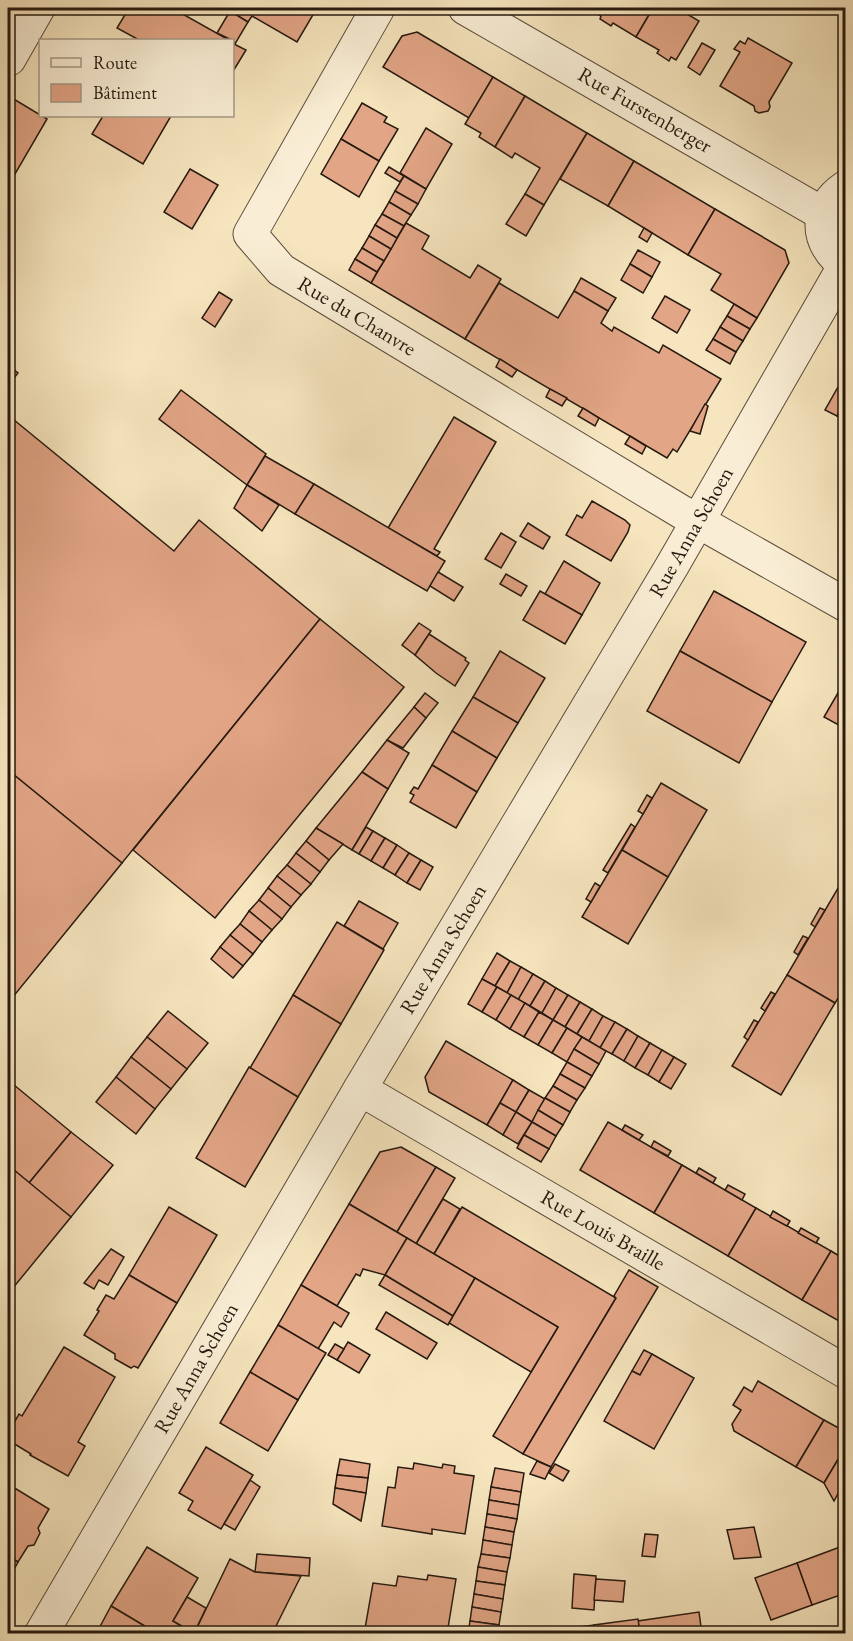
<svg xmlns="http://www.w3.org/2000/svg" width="853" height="1641" font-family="'EB Garamond',serif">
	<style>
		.building { fill: #e2a586; stroke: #26190f; stroke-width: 1.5 }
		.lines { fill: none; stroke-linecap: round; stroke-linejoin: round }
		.street-casing { stroke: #5a4c3b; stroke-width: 35 }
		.street { stroke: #f9eed5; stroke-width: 33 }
		.labels { text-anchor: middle; stroke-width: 5; stroke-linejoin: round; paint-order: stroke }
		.street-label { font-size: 21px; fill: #26190f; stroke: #f9eed5 }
	</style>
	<rect width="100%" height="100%" fill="#f6e5be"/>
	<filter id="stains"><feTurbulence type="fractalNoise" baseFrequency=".00333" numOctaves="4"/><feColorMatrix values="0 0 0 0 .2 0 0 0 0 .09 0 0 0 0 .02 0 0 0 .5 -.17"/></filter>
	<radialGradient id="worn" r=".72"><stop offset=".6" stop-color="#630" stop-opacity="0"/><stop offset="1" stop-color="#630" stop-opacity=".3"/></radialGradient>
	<!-- building -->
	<g class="building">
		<polygon points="129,8 172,8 229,40 139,40 117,28"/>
		<polygon points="226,8 317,8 297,42 252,16 248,22 226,9"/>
		<polygon points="599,8 653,8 636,37 613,23 611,26 600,19 601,16 596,13"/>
		<polygon points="653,8 677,8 699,21 676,60 671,57 669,61 657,53 659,50 636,37"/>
		<polygon points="230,11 248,22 235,44 232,40 217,33"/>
		<polygon points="417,32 493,77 469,118 383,67 402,36"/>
		<polygon points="748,38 792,63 769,102 770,107 768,111 759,113 755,111 754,106 720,86 740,52 734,49 740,41 745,44"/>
		<polygon points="232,43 246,50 232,73"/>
		<polygon points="702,43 715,50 700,75 688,67"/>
		<polygon points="493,77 525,96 495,147 479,137 481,133 465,124"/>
		<polygon points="525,96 587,133 544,205 525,194 540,168 515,153 512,158 495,147"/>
		<polygon points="12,98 47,119 8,186 8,106"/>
		<polygon points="362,103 387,117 384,122 398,129 379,161 341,139"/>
		<polygon points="103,116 171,116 143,164 92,134"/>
		<polygon points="426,128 452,144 426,189 400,173"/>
		<polygon points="587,133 634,161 608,206 560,179"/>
		<polygon points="341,139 379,161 359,197 321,174"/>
		<polygon points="634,161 715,209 688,255 608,206"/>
		<polygon points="389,167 404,176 400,182 385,173"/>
		<polygon points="190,169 218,185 192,229 164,212"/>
		<polygon points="404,176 426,189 418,204 395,191"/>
		<polygon points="395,191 418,204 411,215 389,202"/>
		<polygon points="525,194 544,205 526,236 506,224"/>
		<polygon points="389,202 411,215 404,226 382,214"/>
		<polygon points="715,209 785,250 789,263 757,318 711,290 721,274 688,255"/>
		<polygon points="382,214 404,226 397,238 375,225"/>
		<polygon points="406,223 429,236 422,249 470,278 478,265 501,279 465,339 371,283"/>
		<polygon points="375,225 397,238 391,249 369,236"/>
		<polygon points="644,228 652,233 647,242 639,237"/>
		<polygon points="369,236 391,249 384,261 362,248"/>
		<polygon points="362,248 384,261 377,272 355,259"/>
		<polygon points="638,250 660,262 652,277 630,264"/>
		<polygon points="355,259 377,272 371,283 349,270"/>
		<polygon points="630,264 652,277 643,293 621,280"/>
		<polygon points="581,278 616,298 608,311 574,291"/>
		<polygon points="499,283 558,318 574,291 608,311 601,323 612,331 614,327 659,353 663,345 721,379 677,452 673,449 667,458 465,339"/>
		<polygon points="219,292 232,300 215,327 202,318"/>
		<polygon points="665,296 690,310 677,333 652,318"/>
		<polygon points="734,304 757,318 750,329 727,316"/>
		<polygon points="727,316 750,329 743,341 720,327"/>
		<polygon points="720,327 743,341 736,352 713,339"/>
		<polygon points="713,339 736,352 730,364 706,350"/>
		<polygon points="500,359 517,370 512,377 496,367"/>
		<polygon points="8,365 18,373 8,386"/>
		<polygon points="838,387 846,392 846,400 837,416 825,410"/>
		<polygon points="550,389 567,398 562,406 546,397"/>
		<polygon points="181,390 266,454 247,485 159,419"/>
		<polygon points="846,400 846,422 837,416"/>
		<polygon points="705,404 708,406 700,434 690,431"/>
		<polygon points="583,408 599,418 595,426 578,416"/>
		<polygon points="8,415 174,551 199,520 320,619 122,863 8,770"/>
		<polygon points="454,417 496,442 434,549 440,552 437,556 388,528"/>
		<polygon points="630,436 646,446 642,454 625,444"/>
		<polygon points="265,456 314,484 295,514 247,485"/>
		<polygon points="314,484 445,561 427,591 295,514"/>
		<polygon points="247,485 279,505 262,531 234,508"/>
		<polygon points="592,501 625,520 630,525 628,532 611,561 566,535 577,515 582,518"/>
		<polygon points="528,523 550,537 543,549 520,536"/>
		<polygon points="501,533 516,542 501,568 485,559"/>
		<polygon points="564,561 600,583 582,615 545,594"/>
		<polygon points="438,572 463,587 454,601 430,586"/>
		<polygon points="506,574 527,586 521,596 500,584"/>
		<polygon points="540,591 582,615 565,644 523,620"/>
		<polygon points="714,591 806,642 772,702 680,651"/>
		<polygon points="320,619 404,687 215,918 133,850"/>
		<polygon points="419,623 431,631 415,655 402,645"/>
		<polygon points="429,634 466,658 465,660 469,663 455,686 436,673 415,655"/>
		<polygon points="500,651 545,678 518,723 473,697"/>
		<polygon points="680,651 772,702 739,763 647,711"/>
		<polygon points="846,679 846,729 824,717"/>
		<polygon points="425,693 438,703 426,718 414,707"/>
		<polygon points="473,697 518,723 497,758 452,731"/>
		<polygon points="414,707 426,718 403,748 387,740"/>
		<polygon points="452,731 497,758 477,792 432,765"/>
		<polygon points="387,740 409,753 388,789 362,772"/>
		<polygon points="432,765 477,792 456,828 410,802 414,795 410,793 414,787 418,789"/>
		<polygon points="8,770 122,863 8,1003"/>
		<polygon points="362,772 388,789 352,850 316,828"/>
		<polygon points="661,783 707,810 668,877 622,850"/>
		<polygon points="647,795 652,798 643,814 638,811"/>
		<polygon points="631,824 635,827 608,873 603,870"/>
		<polygon points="366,827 373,831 359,854 352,850"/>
		<polygon points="316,828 343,844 329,860 306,841"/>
		<polygon points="373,831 385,838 371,861 359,854"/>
		<polygon points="385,838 397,845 383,868 371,861"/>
		<polygon points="306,841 329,860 320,872 296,853"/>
		<polygon points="397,845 409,853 395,875 383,868"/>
		<polygon points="622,850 668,877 628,944 582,917"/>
		<polygon points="296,853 320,872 311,884 287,865"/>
		<polygon points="409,853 421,860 407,883 395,875"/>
		<polygon points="421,860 433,867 420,890 407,883"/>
		<polygon points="287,865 311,884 301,895 277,876"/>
		<polygon points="277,876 301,895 291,907 268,888"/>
		<polygon points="595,883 600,886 591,902 586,899"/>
		<polygon points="841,883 846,886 846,986 835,1003 787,975"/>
		<polygon points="268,888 291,907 282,919 259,900"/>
		<polygon points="259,900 282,919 272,930 249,911"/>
		<polygon points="359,901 398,923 383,949 344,926"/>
		<polygon points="820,908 825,910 815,927 811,924"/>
		<polygon points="249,911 272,930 262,942 240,924"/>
		<polygon points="337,922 384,950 341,1024 293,995"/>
		<polygon points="240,924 262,942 253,954 230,935"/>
		<polygon points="230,935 253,954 243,966 220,947"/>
		<polygon points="803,936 808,938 798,955 794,952"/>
		<polygon points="220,947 243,966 233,978 211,959"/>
		<polygon points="497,953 510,961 495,986 482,979"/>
		<polygon points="510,961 521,967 507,993 495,986"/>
		<polygon points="521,967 533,974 518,1000 507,993"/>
		<polygon points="533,974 545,981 530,1006 518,1000"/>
		<polygon points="787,975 835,1003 781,1095 732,1066"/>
		<polygon points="482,979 497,987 482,1012 468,1004"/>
		<polygon points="545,981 556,988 542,1013 530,1006"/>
		<polygon points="497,987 511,995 496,1020 482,1012"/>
		<polygon points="556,988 568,995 553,1020 542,1013"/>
		<polygon points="771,992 775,994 765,1011 761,1008"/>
		<polygon points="293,995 341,1024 298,1097 250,1068"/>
		<polygon points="511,995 525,1003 510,1029 496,1020"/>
		<polygon points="568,995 580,1002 565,1027 553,1020"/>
		<polygon points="580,1002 592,1009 577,1034 565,1027"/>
		<polygon points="525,1003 539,1012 524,1037 510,1029"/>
		<polygon points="592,1009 603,1016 589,1041 577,1034"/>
		<polygon points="168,1011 208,1043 187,1069 147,1037"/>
		<polygon points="539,1012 553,1020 538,1045 524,1037"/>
		<polygon points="603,1016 615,1022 600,1048 589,1041"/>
		<polygon points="553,1020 567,1028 552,1053 538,1045"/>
		<polygon points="754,1020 758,1022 748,1040 744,1037"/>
		<polygon points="615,1022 627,1029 612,1054 600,1048"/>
		<polygon points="567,1028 582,1037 567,1062 552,1053"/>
		<polygon points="627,1029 638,1036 624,1061 612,1054"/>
		<polygon points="638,1036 650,1043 635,1068 624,1061"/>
		<polygon points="147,1037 187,1069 171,1089 131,1057"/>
		<polygon points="582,1037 606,1051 599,1064 574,1049"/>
		<polygon points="446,1041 513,1080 487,1125 429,1092 425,1077"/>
		<polygon points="650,1043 662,1050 648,1075 635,1068"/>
		<polygon points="574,1049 599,1064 592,1076 567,1062"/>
		<polygon points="662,1050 674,1057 659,1082 648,1075"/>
		<polygon points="131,1057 171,1089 155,1109 116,1077"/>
		<polygon points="674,1057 686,1064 671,1089 659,1082"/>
		<polygon points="567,1062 592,1076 585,1088 560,1074"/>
		<polygon points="249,1067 298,1097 245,1187 196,1158"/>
		<polygon points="560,1074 585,1088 577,1100 553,1086"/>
		<polygon points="116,1077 155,1109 136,1134 96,1102"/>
		<polygon points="8,1080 71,1132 29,1183 8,1165"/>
		<polygon points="513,1080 529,1090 516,1112 500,1103"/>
		<polygon points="553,1086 577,1100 570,1112 545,1098"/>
		<polygon points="529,1090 545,1099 532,1122 516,1112"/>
		<polygon points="545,1098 570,1112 563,1125 538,1110"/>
		<polygon points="500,1103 516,1112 503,1135 487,1125"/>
		<polygon points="538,1110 563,1125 556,1136 532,1122"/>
		<polygon points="516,1112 532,1122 518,1144 503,1135"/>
		<polygon points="532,1122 556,1136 549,1149 524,1135"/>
		<polygon points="608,1122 682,1165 654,1213 580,1170"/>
		<polygon points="625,1125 643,1135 639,1140 622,1130"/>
		<polygon points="71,1132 113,1165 71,1217 29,1183"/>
		<polygon points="524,1135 549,1149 541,1162 517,1148"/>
		<polygon points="654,1141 671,1151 668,1156 651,1147"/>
		<polygon points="401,1147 436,1167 397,1232 349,1204 380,1152"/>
		<polygon points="8,1165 71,1217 8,1294"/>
		<polygon points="682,1165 756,1208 728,1256 654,1213"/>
		<polygon points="436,1167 455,1178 416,1244 397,1232"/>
		<polygon points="699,1168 716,1178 713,1183 696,1173"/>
		<polygon points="728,1185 745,1194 742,1200 725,1190"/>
		<polygon points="443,1199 460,1209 434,1254 416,1244"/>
		<polygon points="349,1204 407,1238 385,1275 363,1269 360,1276 356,1274 337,1306 301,1285"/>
		<polygon points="169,1207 217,1235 177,1303 129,1275"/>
		<polygon points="462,1207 616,1298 523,1454 493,1436 558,1327 434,1254"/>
		<polygon points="756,1208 831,1251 802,1300 728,1256"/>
		<polygon points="773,1211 790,1221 787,1226 770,1217"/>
		<polygon points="801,1228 819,1238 816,1243 798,1233"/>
		<polygon points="407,1238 475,1278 453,1316 385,1275"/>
		<polygon points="111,1249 124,1257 108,1285 99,1280 94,1289 84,1283"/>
		<polygon points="831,1251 846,1260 846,1325 802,1300"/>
		<polygon points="629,1270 658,1287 551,1467 523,1454 616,1298 614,1296"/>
		<polygon points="129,1275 177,1303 138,1368 134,1366 131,1368 115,1359 115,1354 84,1335 99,1311 97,1310 106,1295 114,1299"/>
		<polygon points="385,1275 453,1316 448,1325 379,1285"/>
		<polygon points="475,1278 558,1327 531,1372 449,1323"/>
		<polygon points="301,1285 349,1313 341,1327 334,1322 318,1349 278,1325"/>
		<polygon points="386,1312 437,1343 427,1359 376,1329"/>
		<polygon points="278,1325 326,1353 298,1400 250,1372"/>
		<polygon points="348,1342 370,1355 359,1373 337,1360"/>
		<polygon points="335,1344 344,1349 337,1360 328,1355"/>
		<polygon points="64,1347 115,1377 78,1442 85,1446 68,1476 30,1455 31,1454 8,1440 8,1433 19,1414 22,1416"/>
		<polygon points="644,1350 652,1354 640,1375 632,1371"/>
		<polygon points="652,1354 694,1378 654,1449 604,1421 632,1371 640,1375"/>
		<polygon points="250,1372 298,1400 268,1451 220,1423"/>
		<polygon points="758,1381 824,1420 796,1467 734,1431 732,1424 741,1410 733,1405 744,1387 752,1392"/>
		<polygon points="824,1420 846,1432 846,1446 824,1483 796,1467"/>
		<polygon points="846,1446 846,1479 834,1501 824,1483"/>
		<polygon points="206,1447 253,1475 221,1529 188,1510 193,1501 179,1493"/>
		<polygon points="340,1459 370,1464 368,1478 337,1475"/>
		<polygon points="537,1461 551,1467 545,1479 530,1474"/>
		<polygon points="414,1463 442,1468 443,1464 455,1466 454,1473 474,1476 465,1534 432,1529 432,1534 382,1526 388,1487 395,1488 398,1467 413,1469"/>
		<polygon points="555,1464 569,1471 563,1481 549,1473"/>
		<polygon points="495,1468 524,1473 521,1492 491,1487"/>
		<polygon points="337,1475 368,1478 366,1493 335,1488"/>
		<polygon points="250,1480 260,1487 235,1530 224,1524"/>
		<polygon points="8,1484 49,1509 38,1528 40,1533 34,1545 28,1546 18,1562 8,1556"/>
		<polygon points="491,1487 521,1492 519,1505 489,1500"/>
		<polygon points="335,1488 366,1493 361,1521 333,1504"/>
		<polygon points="489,1500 519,1505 517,1519 487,1514"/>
		<polygon points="487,1514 517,1519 514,1532 485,1527"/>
		<polygon points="485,1527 514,1532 512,1545 483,1540"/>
		<polygon points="754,1527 761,1557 734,1559 727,1530"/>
		<polygon points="645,1534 658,1535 655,1557 642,1556"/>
		<polygon points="483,1540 512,1545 510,1558 481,1554"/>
		<polygon points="147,1547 198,1578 173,1621 194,1634 158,1634 111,1606"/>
		<polygon points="840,1547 846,1562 846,1593 812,1605 797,1563"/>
		<polygon points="257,1554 310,1558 309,1576 255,1572"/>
		<polygon points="481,1554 510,1558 507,1572 478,1567"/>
		<polygon points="8,1556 18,1562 8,1581"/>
		<polygon points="230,1559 255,1572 301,1576 272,1634 194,1634"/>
		<polygon points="797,1563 812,1605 771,1620 755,1578"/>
		<polygon points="478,1567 507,1572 505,1585 476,1581"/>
		<polygon points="574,1574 596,1576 594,1610 572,1608"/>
		<polygon points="428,1575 456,1579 447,1634 364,1634 373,1583 396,1586 398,1576 427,1580"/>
		<polygon points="596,1579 625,1581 623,1602 594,1600"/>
		<polygon points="476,1581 505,1585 503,1599 474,1594"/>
		<polygon points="474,1594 503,1599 501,1612 472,1607"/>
		<polygon points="187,1597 206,1608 194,1633 173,1621"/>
		<polygon points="111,1606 158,1634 96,1634"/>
		<polygon points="472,1607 501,1612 499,1625 470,1621"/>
		<polygon points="699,1612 702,1634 640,1634 638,1621"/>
		<polygon points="638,1619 640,1634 595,1634 594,1625"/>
		<polygon points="470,1621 499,1625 498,1634 468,1634"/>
		<polygon points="594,1625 595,1634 562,1634 562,1629"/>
	</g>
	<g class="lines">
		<!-- street casing -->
		<g class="street-casing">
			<g id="street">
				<polyline points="378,8 250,234 281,270 680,511 846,605"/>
				<polyline points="465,8 823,214"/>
				<polyline points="8,58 9,59 38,8"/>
				<path d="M846 187C813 209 815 243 846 266"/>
				<polyline points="360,1089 846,1372"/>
				<polyline points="41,1634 360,1089 672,566 845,265"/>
			</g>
		</g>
		<!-- street -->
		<use href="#street" class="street"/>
	</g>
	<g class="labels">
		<!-- street labels -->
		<g class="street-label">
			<text transform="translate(645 110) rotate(30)" y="7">Rue Furstenberger</text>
			<text transform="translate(357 316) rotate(31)" y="7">Rue du Chanvre</text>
			<text transform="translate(691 532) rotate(-60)" y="7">Rue Anna Schoen</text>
			<text transform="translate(443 949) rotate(-59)" y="7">Rue Anna Schoen</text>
			<text transform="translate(603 1230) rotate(30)" y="7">Rue Louis Braille</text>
			<text transform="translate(196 1368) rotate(-60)" y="7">Rue Anna Schoen</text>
		</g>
	</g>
	<!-- margin -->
	<rect width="853" height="1641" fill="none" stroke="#f6e5be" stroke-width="30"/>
	<rect x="9" y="9" width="835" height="1623" fill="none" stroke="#26190f" stroke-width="3"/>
	<rect x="15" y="15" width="823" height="1611" fill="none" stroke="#26190f" stroke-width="1.5"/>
	<!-- legend -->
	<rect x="39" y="39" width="195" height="78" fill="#f9eed5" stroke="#a59986" stroke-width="1.5"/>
	<rect x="51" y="58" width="30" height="9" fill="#f9eed5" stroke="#a59986" stroke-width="1.5"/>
	<text x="93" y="69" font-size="18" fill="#26190f">Route</text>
	<rect x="51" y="84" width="30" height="18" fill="#e2a586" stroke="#a59986" stroke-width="1.5"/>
	<text x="93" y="99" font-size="18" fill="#26190f">Bâtiment</text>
	<rect width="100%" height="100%" filter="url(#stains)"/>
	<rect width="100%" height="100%" fill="url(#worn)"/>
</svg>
